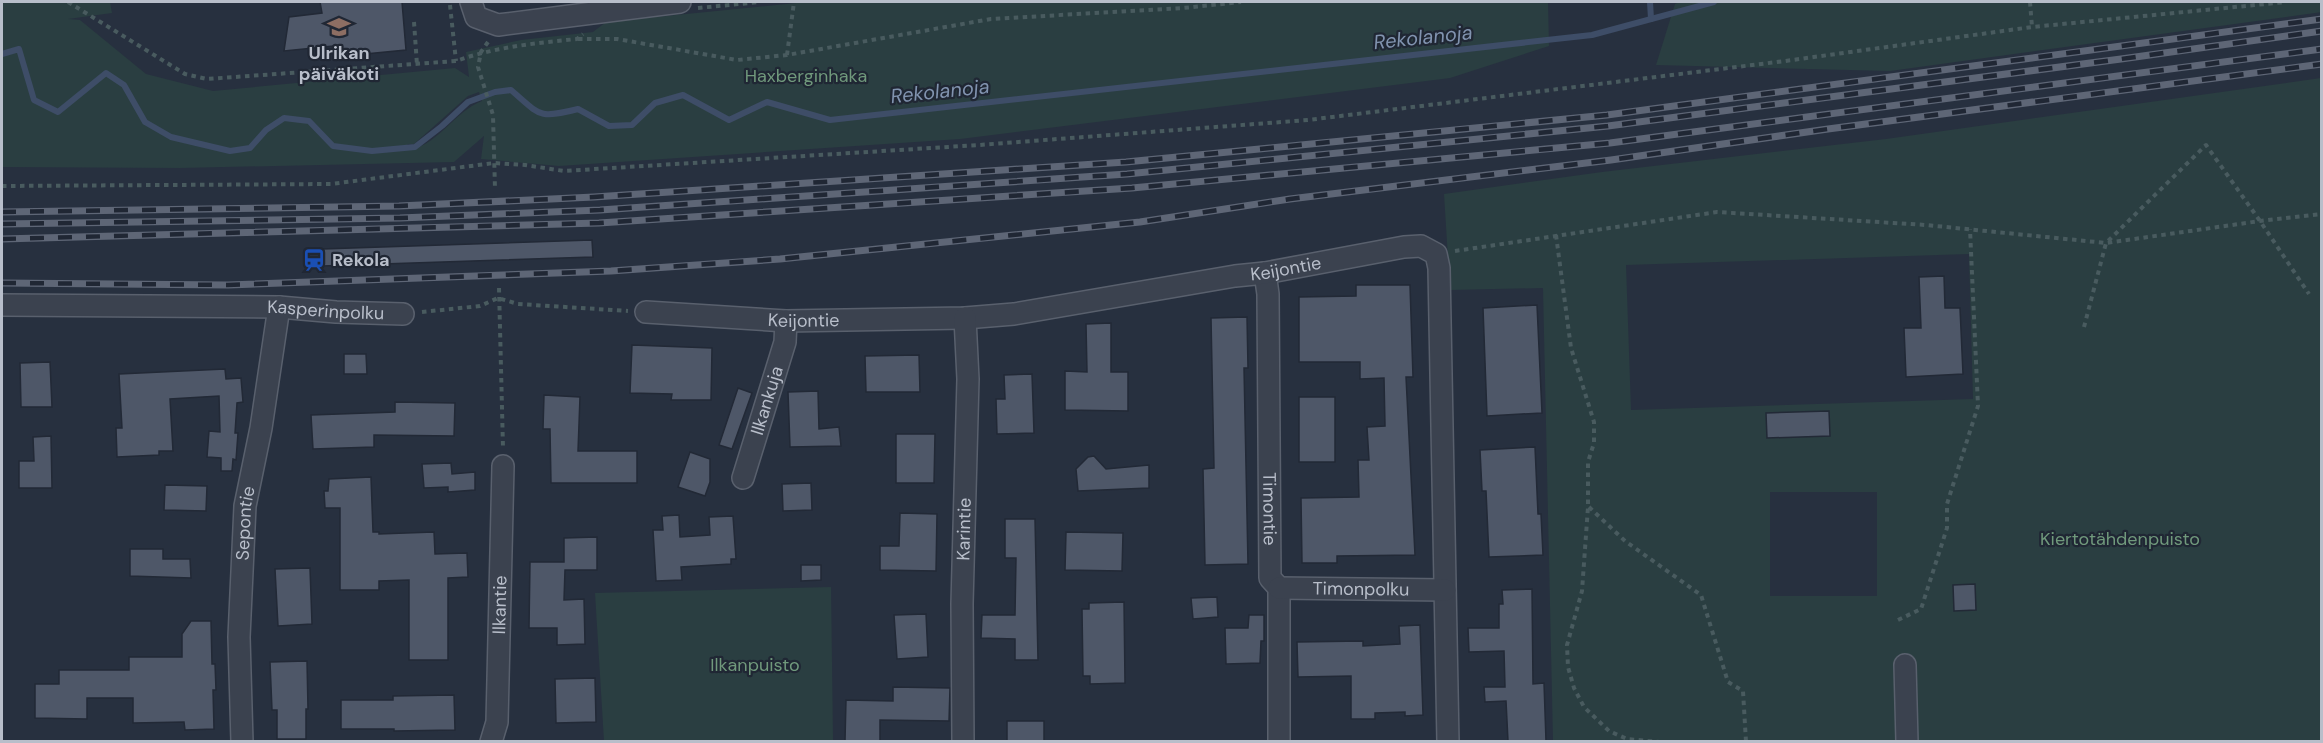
<svg xmlns="http://www.w3.org/2000/svg" width="2323" height="743" font-family="'DM Sans',sans-serif">
	<style>
		.green { fill: #2a3e41; fill-rule: evenodd }
		.lines { fill: none; stroke-linecap: round; stroke-linejoin: round }
		.stream { stroke: #3e4d67; stroke-width: 6 }
		.building { fill: #4e5768; stroke: #222936; stroke-width: 1.5 }
		.street-casing { stroke: #59606d; stroke-width: 24 }
		.path { stroke: #495b5f; stroke-width: 4; stroke-dasharray: 4.5 4.5; stroke-linecap: butt }
		.street { stroke: #3b424f; stroke-width: 21 }
		.rail-casing { stroke: #5e6676; stroke-width: 7 }
		.rail { stroke: #202734; stroke-width: 4.5; stroke-dasharray: 14; stroke-linecap: butt }
		.labels { text-anchor: middle; stroke-width: 4.5; stroke-linejoin: round; paint-order: stroke }
		.poi-label { font-size: 18px; font-weight: bold; fill: #b8beca; stroke: #202734 }
		.park-label { font-size: 18px; fill: #70997c; stroke: #202734 }
		.street-label { font-size: 18px; fill: #b8beca; stroke: #202734 }
		.water-label { font-size: 20px; font-style: italic; fill: #8193af; stroke: #202734 }
	</style>
	<rect width="100%" height="100%" fill="#27303f"/>
	<!-- green -->
	<g class="green">
		<path d="M2 2H110L112 13 68 19 80 20 146 74 213 91 455 68 469 77 466 52 521 40 593 32 606 22 806 2H1548L1549 46 1450 78 960 139 559 166 481 159 484 136 454 162 180 168 2 167ZM479 92 482 101C454 111 435 151 403 150L408 144H414L468 96Z"/>
		<polygon points="1680,2 2321,2 2322,12 1890,71 1656,65 1675,4"/>
		<path d="M2321 78V741H1553L1543 288 1450 290 1444 194 1602 172 1886 139ZM1969 254 1973 399 1631 410 1626 265ZM1770 492H1877V596H1770Z"/>
		<polygon points="831,587 833,741 604,741 595,593"/>
	</g>
	<g class="lines">
		<!-- stream -->
		<g class="stream">
			<polyline points="1650,2 1651,19"/>
			<path d="M2 54 19 49 34 100 58 112 106 73 124 85 145 122 171 137 230 151 250 148 266 130 284 118 309 121 333 146 372 151 415 147 442 126 468 102 495 92 511 90C541 116 538 119 578 109L609 126 632 125 655 103 683 95 729 120 767 102 830 120 1592 35 1714 2"/>
		</g>
	</g>
	<!-- building -->
	<g class="building">
		<polygon points="320,2 402,2 406,50 334,57 333,46 284,51 289,17 322,13"/>
		<polygon points="592,240 593,257 322,266 322,249"/>
		<polygon points="1944,276 1945,308 1960,308 1963,374 1906,377 1904,328 1921,328 1919,277"/>
		<polygon points="1356,285 1410,285 1413,377 1406,377 1415,555 1337,556 1337,563 1302,563 1301,498 1359,497 1358,460 1369,460 1367,427 1385,426 1384,378 1360,379 1360,362 1299,362 1299,297 1356,296"/>
		<polygon points="1537,305 1542,413 1487,416 1483,308"/>
		<polygon points="1247,317 1248,368 1244,368 1248,564 1205,565 1203,469 1214,468 1211,318"/>
		<polygon points="1111,323 1111,372 1128,372 1128,411 1065,410 1065,371 1087,372 1086,324"/>
		<polygon points="632,345 712,348 711,400 671,400 672,394 630,393"/>
		<polygon points="344,354 366,354 367,374 344,374"/>
		<polygon points="919,355 920,392 866,392 865,356"/>
		<polygon points="50,362 52,407 21,407 20,363"/>
		<polygon points="225,369 226,379 241,378 243,402 237,403 235,433 238,433 236,460 233,459 232,471 221,471 221,458 207,457 209,431 220,432 219,396 170,399 173,451 159,451 159,455 117,457 116,428 122,428 119,374"/>
		<polygon points="1032,374 1034,433 997,434 996,399 1005,399 1004,375"/>
		<polygon points="738,388 752,393 732,449 719,445"/>
		<polygon points="818,391 819,429 839,427 841,446 790,447 788,392"/>
		<polygon points="544,395 580,397 578,451 637,451 637,483 551,483 550,429 543,429"/>
		<rect x="1299" y="397" width="36" height="65"/>
		<polygon points="395,402 455,403 454,436 374,435 374,447 313,449 311,415 395,412"/>
		<polygon points="1829,411 1830,436 1767,438 1766,413"/>
		<polygon points="896,434 935,434 934,483 896,483"/>
		<polygon points="51,436 52,488 19,488 19,461 34,461 33,437"/>
		<polygon points="1535,447 1538,514 1541,514 1543,555 1489,557 1486,491 1482,491 1480,450"/>
		<polygon points="690,452 710,459 710,482 705,496 678,487"/>
		<polygon points="1094,456 1106,469 1149,465 1149,488 1078,491 1076,469 1088,457"/>
		<polygon points="451,463 452,474 475,472 475,490 448,492 448,487 424,488 422,464"/>
		<polygon points="371,477 373,532 379,532 379,534 434,532 435,554 467,553 468,577 448,578 448,660 409,660 409,580 379,581 379,590 340,590 340,508 325,508 324,491 328,491 329,479"/>
		<polygon points="811,483 812,510 783,511 782,484"/>
		<polygon points="165,485 207,486 206,511 164,510"/>
		<polygon points="900,513 937,514 936,571 880,570 880,546 899,546"/>
		<polygon points="679,515 680,537 710,535 709,517 733,516 736,559 731,559 731,564 681,567 682,580 656,581 653,530 663,530 662,516"/>
		<polygon points="1005,519 1035,519 1038,660 1015,660 1015,639 981,638 982,615 1015,615 1016,558 1005,558"/>
		<polygon points="1066,532 1123,533 1122,571 1065,570"/>
		<polygon points="597,537 597,570 565,570 564,600 584,599 585,644 557,645 557,628 529,628 530,562 564,562 564,538"/>
		<polygon points="130,549 163,549 163,559 190,559 191,578 130,576"/>
		<polygon points="801,565 821,565 821,580 801,581"/>
		<polygon points="310,568 312,624 278,626 275,569"/>
		<polygon points="1975,584 1976,610 1954,611 1953,585"/>
		<polygon points="1532,589 1533,684 1544,683 1546,741 1508,741 1506,701 1485,702 1484,687 1505,687 1504,651 1469,652 1468,628 1499,628 1499,604 1503,604 1502,590"/>
		<polygon points="1217,597 1218,617 1193,619 1191,598"/>
		<polygon points="1124,602 1125,683 1090,684 1090,676 1083,676 1082,609 1089,609 1089,603"/>
		<polygon points="926,614 928,657 897,659 894,615"/>
		<polygon points="1249,615 1264,615 1264,641 1261,641 1260,663 1226,664 1225,628 1248,628"/>
		<polygon points="191,621 211,621 212,664 215,664 216,690 213,690 214,729 185,730 184,722 133,723 133,698 87,698 87,719 35,718 35,684 59,684 59,670 129,670 129,657 182,657 182,634"/>
		<polygon points="1420,625 1423,715 1405,716 1405,712 1375,713 1375,719 1351,719 1351,676 1298,677 1297,642 1363,641 1363,646 1400,644 1399,626"/>
		<polygon points="307,661 308,709 306,709 306,739 277,739 277,710 272,710 270,662"/>
		<polygon points="595,678 596,722 556,723 555,679"/>
		<polygon points="893,687 950,688 949,721 880,720 880,741 845,741 846,700 893,701"/>
		<polygon points="454,695 455,730 394,731 394,729 341,729 341,700 393,700 393,696"/>
		<rect x="1007" y="721" width="37" height="20"/>
	</g>
	<g class="lines">
		<!-- street casing -->
		<g class="street-casing">
			<g id="street">
				<polyline points="471,2 476,17 498,25 680,2"/>
				<path id="s1" d="M1265 273 1268 294 1270 578 1279 588V742"/>
				<path id="s2" d="M2 305 279 307 336 312 403 314"/>
				<path id="s3" d="M646 312 786 321 965 318 1014 314 1235 276 1265 273 1404 247 1421 246 1436 254 1439 268 1448 742"/>
				<path id="s4" d="M743 478 785 342 786 321"/>
				<path id="s5" d="M1279 588 1445 590"/>
				<polyline points="1905,665 1907,742"/>
				<path id="s6" d="M242 742 239 637 245 506 261 428 279 307"/>
				<path id="s7" d="M491 742 497 722 503 466"/>
				<path id="s8" d="M963 742 962 604 968 379 965 318"/>
			</g>
		</g>
		<!-- path -->
		<g class="path">
			<path d="M68 2 185 74 207 79 456 61C495 47 536 43 577 39L583 34"/>
			<polyline points="2030,2 2032,27"/>
			<polyline points="450,5 456,61"/>
			<polyline points="698,8 760,2"/>
			<polyline points="414,22 417,65"/>
			<polyline points="578,39 617,39 737,60 787,55 991,19 1183,8 1241,2"/>
			<polyline points="488,42 481,52 478,67 493,115 495,189"/>
			<polyline points="787,55 794,2"/>
			<polyline points="2,186 331,184 494,163 525,165 564,171 979,145 1308,120 1785,61 2032,27 2286,2"/>
			<polyline points="1556,235 1571,348 1594,422 1594,443 1588,462 1588,507 1582,591 1567,645 1568,667 1574,688 1584,707 1609,731 1627,739 1660,742"/>
			<polyline points="1455,251 1717,212 1926,225 2106,243 2260,221 2322,214"/>
			<polyline points="499,288 503,448"/>
			<polyline points="422,312 480,306 498,298 518,304 628,311"/>
			<polyline points="2084,327 2106,243 2206,145 2260,221 2309,294"/>
			<polyline points="1589,507 1625,541 1701,595 1728,682 1743,691 1746,742"/>
			<polyline points="1898,620 1921,609 1947,528 1947,504 1978,406 1970,229"/>
		</g>
		<!-- street -->
		<use href="#street" class="street"/>
		<!-- rail casing -->
		<g class="rail-casing">
			<g id="rail">
				<polyline points="2,212 399,206 594,197 1126,162 1607,115 2322,19"/>
				<polyline points="2,224 400,218 600,210 1127,174 1608,126 2121,59 2322,31"/>
				<polyline points="2,239 599,223 1132,188 1610,143 2322,49"/>
				<polyline points="2,283 228,285 611,271 780,259 1140,222 1290,199 1611,160 1828,129 2322,64"/>
			</g>
		</g>
		<!-- rail -->
		<use href="#rail" class="rail"/>
	</g>
	<!-- icons -->
	<defs>
		<g id="school-bare" transform="scale(1.8)"><path d="M0-5L7-2L0 1L-7-2ZM-4 1L0 2.5L4 1V4Q0 6-4 4Z" fill="#8d6e63" stroke="#202734" stroke-width="2.5" paint-order="stroke"/></g>
		<g id="station-bare" transform="scale(1.8)"><path d="M-3-6H3Q5-6 5-4V2Q5 4 3 4L4.5 6H3L1.5 4h-3L-3 6H-4.5L-3 4Q-5 4-5 2V-4Q-5-6-3-6ZM-3.5-4v3h7v-3ZM-3.5 1v1.5H-2V1ZM2 1v1.5H3.5V1Z" fill="#1a4fb4" stroke="#202734" stroke-width="2.5" paint-order="stroke"/></g>
	</defs>
	<g fill-rule="evenodd">
		<use href="#school-bare" x="339" y="27"/>
		<use href="#station-bare" x="314" y="260"/>
	</g>
	<g class="labels">
		<!-- poi labels -->
		<g class="poi-label">
			<text x="339" y="59">Ulrikan<tspan x="339" dy="21">päiväkoti</tspan></text>
			<text x="332" y="266" text-anchor="start">Rekola</text>
		</g>
		<!-- park labels -->
		<g class="park-label">
			<text x="806" y="82">Haxberginhaka</text>
			<text x="2120" y="545">Kiertotähdenpuisto</text>
			<text x="755" y="671">Ilkanpuisto</text>
		</g>
		<!-- street labels -->
		<g class="street-label">
			<text dy="6" stroke="none"><textPath href="#s3" startOffset="644">Keijontie</textPath></text>
			<text dy="6" stroke="none"><textPath href="#s2" startOffset="324">Kasperinpolku</textPath></text>
			<text dy="6" stroke="none"><textPath href="#s3" startOffset="158">Keijontie</textPath></text>
			<text dy="6" stroke="none"><textPath href="#s4" startOffset="81">Ilkankuja</textPath></text>
			<text dy="6" stroke="none"><textPath href="#s1" startOffset="236">Timontie</textPath></text>
			<text dy="6" stroke="none"><textPath href="#s6" startOffset="219">Sepontie</textPath></text>
			<text dy="6" stroke="none"><textPath href="#s8" startOffset="213">Karintie</textPath></text>
			<text dy="6" stroke="none"><textPath href="#s5" startOffset="82">Timonpolku</textPath></text>
			<text dy="6" stroke="none"><textPath href="#s7" startOffset="138">Ilkantie</textPath></text>
		</g>
		<!-- water labels -->
		<g class="water-label">
			<text transform="translate(1423 37) rotate(-6)" y="7">Rekolanoja</text>
			<text transform="translate(940 91) rotate(-6)" y="7">Rekolanoja</text>
		</g>
	</g>
	<!-- border -->
	<rect width="2323" height="743" fill="none" stroke="#b8beca" stroke-width="6"/>
</svg>
